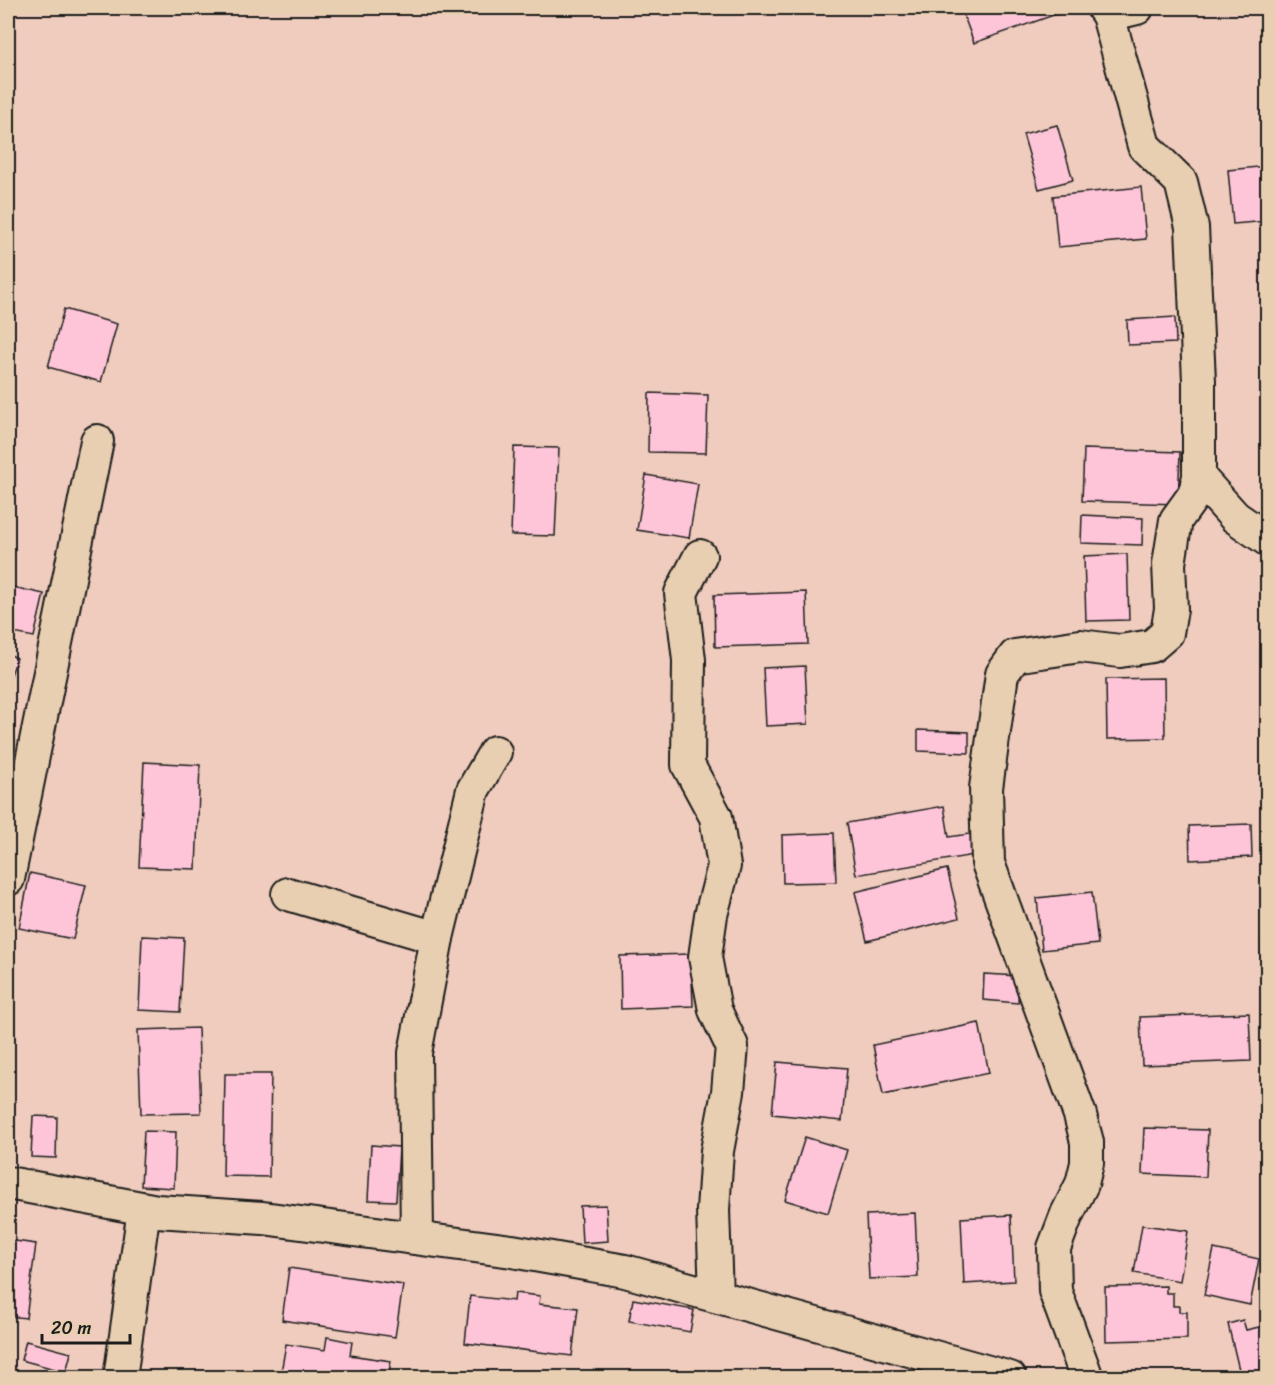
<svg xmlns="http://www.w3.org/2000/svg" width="1275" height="1385" font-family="Sriracha,sans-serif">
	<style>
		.building { fill: #fec5d9; stroke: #1c1c1c; stroke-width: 1.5 }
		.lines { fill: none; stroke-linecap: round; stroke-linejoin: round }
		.minor-casing { stroke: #1c1c1c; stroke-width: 36 }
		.minor { stroke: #e9cfb1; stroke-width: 32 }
	</style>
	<rect width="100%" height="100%" fill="#efccbd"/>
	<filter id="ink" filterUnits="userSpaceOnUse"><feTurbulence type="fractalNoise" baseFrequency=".0167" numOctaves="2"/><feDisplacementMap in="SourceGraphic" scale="12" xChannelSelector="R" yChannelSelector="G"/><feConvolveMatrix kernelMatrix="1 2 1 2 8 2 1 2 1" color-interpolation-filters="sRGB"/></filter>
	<g filter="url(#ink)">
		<!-- building -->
		<g class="building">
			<polygon points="961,8 1060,8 1062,12 974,43"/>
			<polygon points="1057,125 1073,180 1039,189 1023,134"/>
			<polygon points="1268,166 1268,221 1233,224 1228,170"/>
			<polygon points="1141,187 1146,239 1058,247 1053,196"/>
			<polygon points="64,309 117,324 101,382 48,367"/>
			<polygon points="1175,317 1176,343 1128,345 1127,320"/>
			<polygon points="649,393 708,395 706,453 648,452"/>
			<polygon points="514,447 559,448 555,536 511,535"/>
			<polygon points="1084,449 1180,452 1178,504 1082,501"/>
			<polygon points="646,475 698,484 689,538 637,530"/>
			<polygon points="1082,515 1143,518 1142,545 1081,543"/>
			<polygon points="1127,554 1129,620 1086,621 1084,556"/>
			<polygon points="8,586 44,594 34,637 8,632"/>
			<polygon points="806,592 808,644 715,647 714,595"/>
			<polygon points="8,654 17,658 8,683"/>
			<polygon points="805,666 808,724 766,726 763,668"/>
			<polygon points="1164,678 1165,738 1107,739 1106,679"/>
			<polygon points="918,730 969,732 969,753 918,751"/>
			<polygon points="144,762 200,765 196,869 139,867"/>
			<polygon points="944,806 949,837 976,833 980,854 856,875 847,823"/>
			<polygon points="1251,824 1252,857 1190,860 1189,826"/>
			<polygon points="834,833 836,882 783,883 782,835"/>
			<polygon points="947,869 959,918 867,941 855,892"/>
			<polygon points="30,873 86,885 73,939 19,928"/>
			<polygon points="1265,880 1268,880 1268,967 1261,966"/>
			<polygon points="1092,892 1098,944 1042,950 1037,898"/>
			<polygon points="142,936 184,938 180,1012 139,1010"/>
			<polygon points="691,954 693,1006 621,1009 620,956"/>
			<polygon points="984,974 1019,976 1018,1003 983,1000"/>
			<polygon points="1249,1013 1251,1061 1142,1065 1140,1017"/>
			<polygon points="979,1023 989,1073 883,1095 873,1045"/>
			<polygon points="198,1028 201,1113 141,1114 138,1030"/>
			<polygon points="777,1062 847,1068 842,1121 772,1114"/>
			<polygon points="225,1074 271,1074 269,1177 223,1176"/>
			<polygon points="33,1116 57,1117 56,1158 31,1157"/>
			<polygon points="1144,1128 1208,1130 1206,1177 1142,1174"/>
			<polygon points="144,1131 176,1132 174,1188 141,1186"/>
			<polygon points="805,1137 847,1150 828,1213 785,1200"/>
			<polygon points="371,1145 399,1147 396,1201 368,1200"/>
			<polygon points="606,1205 608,1241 582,1243 580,1206"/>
			<polygon points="915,1213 918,1277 869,1279 866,1215"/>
			<polygon points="1011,1215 1014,1281 964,1284 961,1218"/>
			<polygon points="1142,1225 1188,1231 1180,1281 1134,1273"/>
			<polygon points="8,1240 36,1244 26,1318 8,1316"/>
			<polygon points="1214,1249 1259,1259 1250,1305 1204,1295"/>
			<polygon points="289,1268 403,1285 395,1337 282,1320"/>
			<polygon points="1166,1286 1166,1293 1173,1293 1173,1306 1179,1306 1179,1312 1187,1312 1187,1339 1106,1341 1105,1287"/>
			<polygon points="515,1293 540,1296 539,1304 578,1308 572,1356 465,1343 470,1296 514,1301"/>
			<polygon points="633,1299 694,1310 690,1332 629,1321"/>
			<polygon points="1243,1320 1246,1330 1268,1325 1268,1378 1241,1378 1228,1324"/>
			<polygon points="327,1337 352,1342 350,1355 391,1361 388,1378 280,1378 286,1344 325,1350"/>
			<polygon points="26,1341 71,1353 66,1372 21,1360"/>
		</g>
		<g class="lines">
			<!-- minor casing -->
			<g class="minor-casing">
				<g id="minor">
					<polyline points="1108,15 1137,8"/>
					<polyline points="1199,477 1235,517 1268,540"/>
					<polyline points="700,556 681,593 689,660 688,765 716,817 724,866 711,915 705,957 715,1010 732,1046 728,1092 717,1151 713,1210 716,1296"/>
					<polyline points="8,879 97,441"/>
					<polyline points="288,894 437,938"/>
					<polyline points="8,1183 157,1211 263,1218 512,1251 625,1271 1010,1378"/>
					<polyline points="417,1238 415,1053 437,938 473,790 495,752"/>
					<polyline points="120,1378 144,1209"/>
					<polyline points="1087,1378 1055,1291 1054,1248 1067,1214 1082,1184 1087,1163 1087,1142 1080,1115 988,863 986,788 1002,674 1015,656 1080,646 1120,651 1152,646 1167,633 1171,609 1169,564 1176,520 1194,495 1199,477 1199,381 1192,227 1181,182 1144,146 1108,15 1103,8"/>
				</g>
			</g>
			<!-- minor -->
			<use href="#minor" class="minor"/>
		</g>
	</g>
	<!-- margin -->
	<rect width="1275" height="1385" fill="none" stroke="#e9cfb1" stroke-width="30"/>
	<rect x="15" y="15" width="1245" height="1355" fill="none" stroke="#1c1c1c" stroke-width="2" filter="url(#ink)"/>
	<!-- scale -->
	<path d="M42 1334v9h88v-9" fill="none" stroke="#1c1c1c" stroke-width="3"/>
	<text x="51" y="1334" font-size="18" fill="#1c1c1c" stroke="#e9cfb1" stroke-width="4.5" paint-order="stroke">20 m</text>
</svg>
